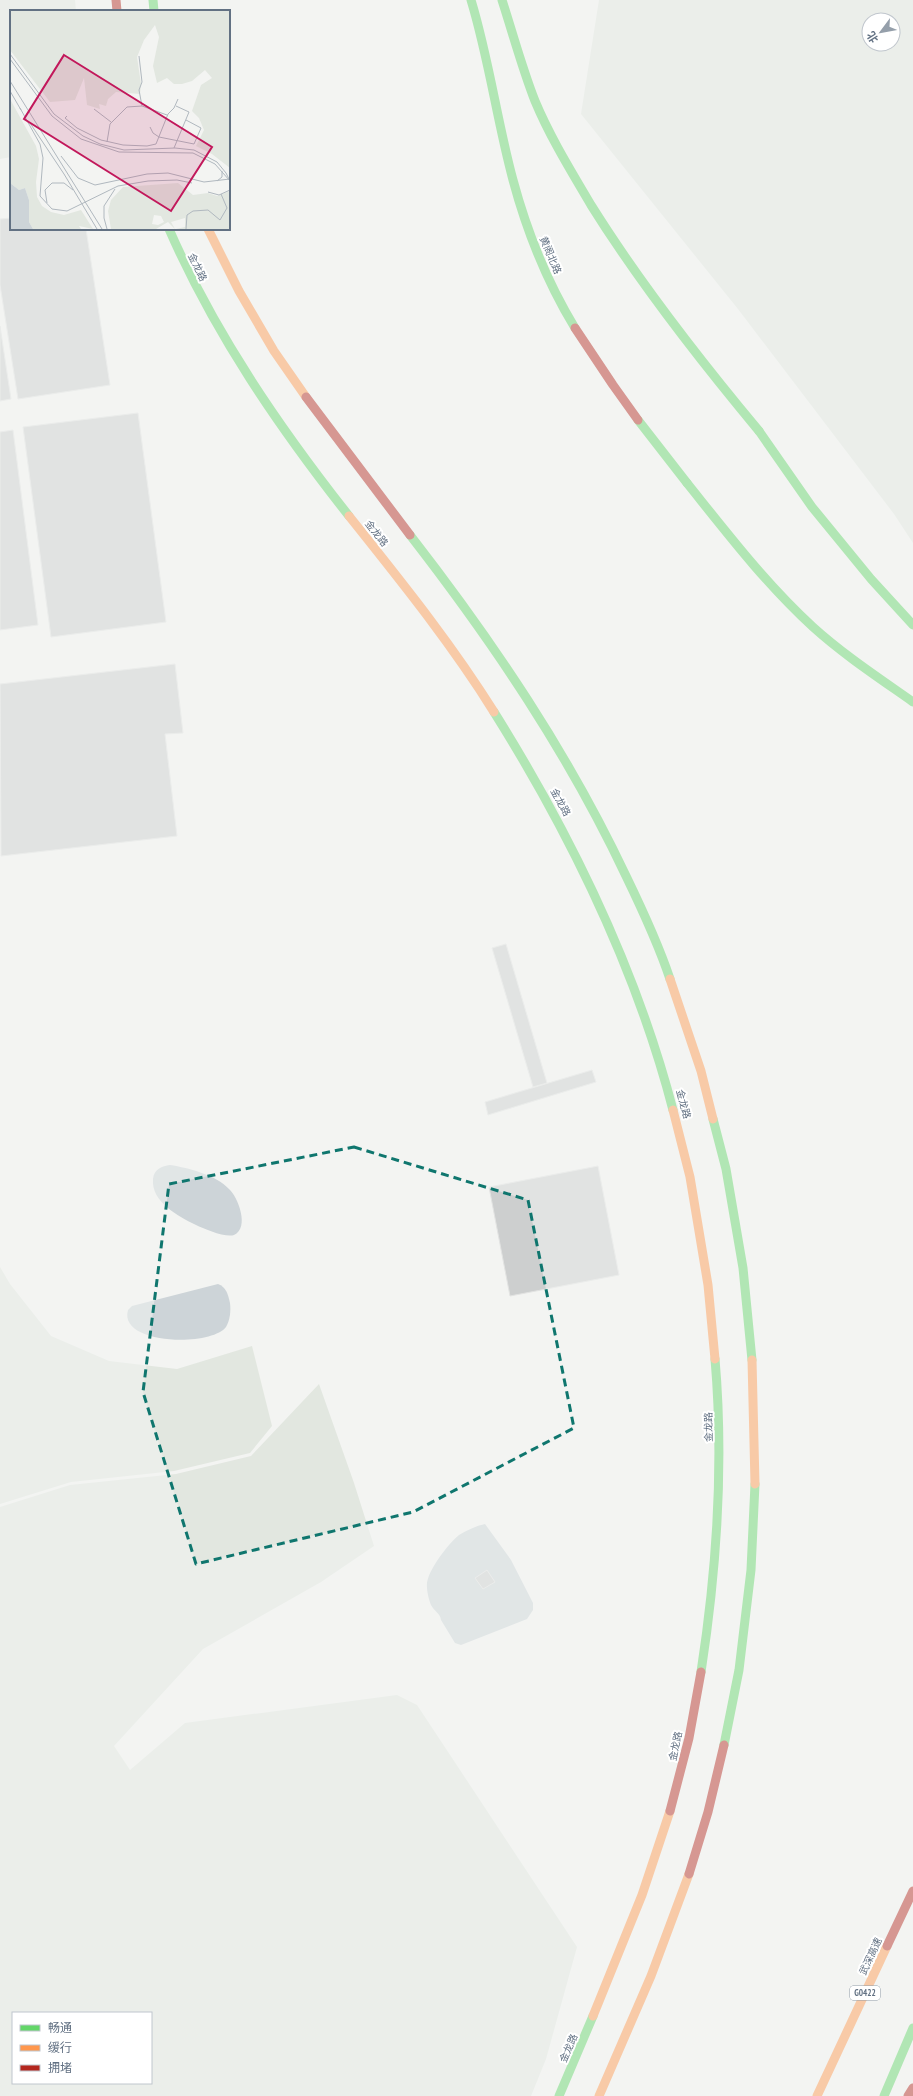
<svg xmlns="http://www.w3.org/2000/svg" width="913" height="2096" font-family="'PT Sans Narrow','Noto Sans SC',sans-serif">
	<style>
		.green { fill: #e2e7e0; fill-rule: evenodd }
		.water { fill: #cdd4d8 }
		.building { fill: #cdcfcf; stroke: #e2e3e2 }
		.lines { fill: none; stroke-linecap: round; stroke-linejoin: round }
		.fast { stroke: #63d668; stroke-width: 9 }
		.slow { stroke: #ff974d; stroke-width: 9 }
		.jam { stroke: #b3261e; stroke-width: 9 }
		.marked { fill: none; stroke: #0f766e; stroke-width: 3; stroke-dasharray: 8 5; stroke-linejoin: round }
		.labels { text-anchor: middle; stroke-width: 4; stroke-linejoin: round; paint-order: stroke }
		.shield { fill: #fff; stroke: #919ca8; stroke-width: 1 }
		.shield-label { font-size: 9px; font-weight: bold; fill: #627183 }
		.street-label { font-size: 10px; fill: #627183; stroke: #fff }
		.inset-road { fill: none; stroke: #b0b8bf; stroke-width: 1 }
		.view { fill: #c2185b; fill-opacity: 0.15; stroke: #c2185b; stroke-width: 2 }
		.inset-edge { fill: none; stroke: #627183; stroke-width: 2 }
	</style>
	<rect width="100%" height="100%" fill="#f3f4f2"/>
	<!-- green -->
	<g class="green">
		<polygon points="0,0 75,0 76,11 11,11 11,157 0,159"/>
		<path d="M599 0H913V543L894 514 738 309 581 114ZM869 20H893V44H869Z"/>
		<polygon points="0,1267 10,1284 51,1336 109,1361 177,1369 252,1346 272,1426 250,1453 174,1471 71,1482 0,1504"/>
		<path d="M319 1384 354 1483 374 1546 321 1582 203 1649 114 1746 130 1770 185 1723 397 1695 417 1705 577 1947 546 2059 531 2096H0V1507L70 1485 176 1474 251 1456ZM13 2013H151V2083H13Z"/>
	</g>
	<!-- water -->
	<g class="water">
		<path d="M170 1165C189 1168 216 1175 229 1189 238 1197 250 1228 234 1235 226 1238 204 1229 196 1225 178 1216 151 1202 153 1179 154 1169 162 1166 170 1165Z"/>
		<path d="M218 1284C226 1287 228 1294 230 1303 231 1311 230 1320 226 1327 211 1347 118 1345 128 1310L132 1306Z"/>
		<path d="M485 1524 511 1560 533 1603V1610L527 1619 461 1645 455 1643 441 1620C440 1613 434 1611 431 1605 429 1600 427 1592 427 1587 425 1573 449 1543 459 1535 467 1530 476 1526 485 1524Z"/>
	</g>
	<!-- building -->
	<g class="building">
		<polygon points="11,218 11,229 86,229 110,385 18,399 0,285 0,219"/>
		<polygon points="0,326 11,399 0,401"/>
		<polygon points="138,413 166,622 51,637 23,427"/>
		<polygon points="13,430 38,625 0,630 0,432"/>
		<polygon points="175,664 183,733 165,734 177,836 1,856 0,684"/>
		<polygon points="506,944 547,1083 533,1087 492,948"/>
		<polygon points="592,1070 596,1082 488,1115 485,1102"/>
		<polygon points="598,1166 619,1275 510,1296 489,1187"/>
		<polygon points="487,1570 495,1582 483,1589 475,1578"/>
	</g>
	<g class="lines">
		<!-- fast -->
		<g class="fast">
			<polyline points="153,0 154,11"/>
			<path d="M471 0C489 59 497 121 513 180 527 232 547 282 575 328"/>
			<path d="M502 0C513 34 522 68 535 101 550 137 571 171 591 205 641 285 699 359 759 431"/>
			<path d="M169 229C215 334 279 427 349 516"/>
			<polyline points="638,420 687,483"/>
			<polyline points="759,431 812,507 871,579 913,625"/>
			<path d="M687 483C727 533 766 584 813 627 844 655 879 678 913 702"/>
			<path d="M410 535C493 642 568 753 626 876 642 909 658 943 670 979"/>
			<path d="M494 712C571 835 636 968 673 1110"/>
			<polyline points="713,1119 726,1169 743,1268 752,1360"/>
			<path d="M701 1672C717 1568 724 1463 715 1359"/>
			<polyline points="724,1745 739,1670 751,1570 755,1484"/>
			<polyline points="559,2096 593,2016"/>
			<polyline points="884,2096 913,2028"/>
		</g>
		<!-- slow -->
		<g class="slow">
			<polyline points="208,229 239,291 274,351 306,397"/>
			<path d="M349 516C400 580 451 643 494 712"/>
			<polyline points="670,979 701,1071 713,1119"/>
			<polyline points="673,1110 690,1177 708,1285 715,1359"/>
			<polyline points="752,1360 755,1484"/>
			<polyline points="593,2016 642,1895 670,1811"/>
			<polyline points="599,2096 651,1976 689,1874"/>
			<polyline points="817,2096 887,1946"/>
		</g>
		<!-- jam -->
		<g class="jam">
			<polyline points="116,0 117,11"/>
			<polyline points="575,328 613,385 638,420"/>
			<polyline points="306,397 410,535"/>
			<polyline points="670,1811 689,1738 701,1672"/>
			<polyline points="689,1874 708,1812 724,1745"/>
			<polyline points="887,1946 913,1891"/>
			<polyline points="908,2096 913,2088"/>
		</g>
	</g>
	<!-- marked area -->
	<path d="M0 0H913V2096H0ZM354 1147 528 1200 574 1428 413 1512 196 1564 143 1392 169 1184Z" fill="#f3f4f2" fill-opacity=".55" fill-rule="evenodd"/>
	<path class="marked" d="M354 1147 528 1200 574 1428 413 1512 196 1564 143 1392 169 1184Z"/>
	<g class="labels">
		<!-- shield labels -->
		<rect class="shield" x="850" y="1986" width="30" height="14" rx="3"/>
		<g class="shield-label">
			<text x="865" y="1996">G0422</text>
		</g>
		<!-- street labels -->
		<g class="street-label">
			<text transform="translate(551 255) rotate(67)" y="4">黄阁北路</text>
			<text transform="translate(198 267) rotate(64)" y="4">金龙路</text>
			<text transform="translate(377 533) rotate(52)" y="4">金龙路</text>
			<text transform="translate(561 802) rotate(61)" y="4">金龙路</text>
			<text transform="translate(684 1104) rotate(75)" y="4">金龙路</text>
			<text transform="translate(708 1427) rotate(-91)" y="4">金龙路</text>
			<text transform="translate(675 1746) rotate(-78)" y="4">金龙路</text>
			<text transform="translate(870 1956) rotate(-65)" y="4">武深高速</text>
			<text transform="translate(568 2048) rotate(-67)" y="4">金龙路</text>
		</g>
	</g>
	<!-- overview -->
	<g transform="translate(10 10)">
		<rect width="220" height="220" fill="#f3f4f2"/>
		<path d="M0 1H220V158L202 144 186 136 194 120 189 108 182 101 191 75 202 68 195 60 182 71 172 74H164L157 68 147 73 143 56 149 27 145 15 134 30 127 47 131 74 130 84 106 82 98 89 96 96 89 94 90 99 77 95 74 68 65 90 40 92 0 40ZM0 89 26 136 29 149 26 172 27 187 32 196 41 202 54 205 71 200 83 219 69 216 71 219H23L19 212V190L15 178 9 180 0 173ZM168 173 183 185 198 183 207 186 220 181V219H166L175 217V208L161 212 165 219 158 212 146 219H101L98 201 101 190 113 177ZM144 205 151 206 154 212 148 215 142 214Z" fill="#e2e7e0" fill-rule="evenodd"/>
		<path d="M0 173 9 180 15 178 19 190V212L23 219H0Z" fill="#cdd4d8"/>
		<path class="inset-road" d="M0 44 44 104 73 126 90 134 114 140 165 138 184 140 207 152 216 163 220 171 205 154 183 143 109 142 71 129 42 106 0 49M129 46 132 72 129 80 132 96M0 71 92 219M0 81 11 100M10 98 30 134 33 148 30 186 42 199 57 201 108 176 138 171M84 99 101 112M57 106 55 108 67 118 91 130 113 135 137 136 146 134 158 104 164 98 168 89M20 113 54 164 87 219M140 117 143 123 149 127 184 134 191 118 176 110M97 132 100 114 117 97 132 96 157 105M164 138 179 102 166 96M51 146 68 168 85 175 137 164M137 164 158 163 194 172 220 169M138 171 167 170 182 173M207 171 212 167V161M198 182 209 185 220 180M37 193 35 180 42 173H54L63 180M97 219 94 208V196L105 179M176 219 177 205 183 201 198 200 210 210 217 198 211 184"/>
		<path class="view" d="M54 45 202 137 161 201 14 109Z"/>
		<rect width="220" height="220" class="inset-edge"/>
	</g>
	<!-- legend -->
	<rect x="12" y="2012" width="140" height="72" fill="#ffffff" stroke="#c0c6cd"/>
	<rect x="20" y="2025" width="20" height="6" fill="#63d668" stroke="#c0c6cd"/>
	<text x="48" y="2032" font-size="12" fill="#627183">畅通</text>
	<rect x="20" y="2045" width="20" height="6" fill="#ff974d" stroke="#c0c6cd"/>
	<text x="48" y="2052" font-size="12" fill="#627183">缓行</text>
	<rect x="20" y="2065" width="20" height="6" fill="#b3261e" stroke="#c0c6cd"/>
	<text x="48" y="2072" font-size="12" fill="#627183">拥堵</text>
	<!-- north arrow -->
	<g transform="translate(881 32) rotate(238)"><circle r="19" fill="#ffffff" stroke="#c0c6cd"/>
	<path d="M0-3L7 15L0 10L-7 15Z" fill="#959faa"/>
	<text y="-6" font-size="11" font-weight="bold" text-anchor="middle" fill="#627183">北</text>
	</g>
</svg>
